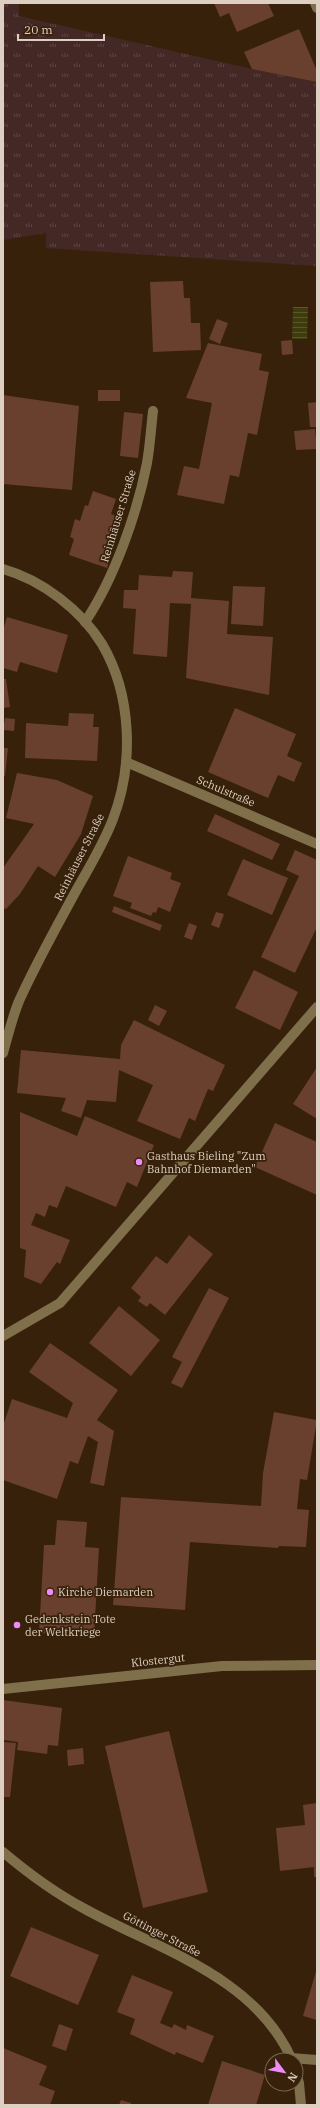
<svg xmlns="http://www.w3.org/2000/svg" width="320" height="2108" font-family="'IBM Plex Serif',serif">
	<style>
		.grass { fill: url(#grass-tufts) }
		.water { fill: url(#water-rules) }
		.building { fill: #69402d }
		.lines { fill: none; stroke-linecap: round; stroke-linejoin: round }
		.minor { stroke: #806f4b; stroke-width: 10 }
		.poi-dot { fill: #ed8cf9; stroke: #37210a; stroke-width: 1.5 }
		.labels { text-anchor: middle; stroke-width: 3.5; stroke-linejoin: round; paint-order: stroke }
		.street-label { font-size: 11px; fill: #ddcfc1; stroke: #37210a }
		.poi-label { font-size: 11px; fill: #ddcfc1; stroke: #37210a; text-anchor: start }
	</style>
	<defs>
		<pattern id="grass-tufts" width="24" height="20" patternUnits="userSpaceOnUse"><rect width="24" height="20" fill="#442826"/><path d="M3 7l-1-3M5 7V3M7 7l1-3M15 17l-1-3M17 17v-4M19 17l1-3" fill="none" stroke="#5f4644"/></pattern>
		<pattern id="water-rules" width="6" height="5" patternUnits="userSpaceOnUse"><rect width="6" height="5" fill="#3e3c0d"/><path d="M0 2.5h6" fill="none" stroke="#59572e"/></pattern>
	</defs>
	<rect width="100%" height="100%" fill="#37210a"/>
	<!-- grass -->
	<polygon class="grass" points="3,3 19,3 19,16 252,69 317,82 317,266 46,248 46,233 3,240"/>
	<!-- water -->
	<polygon class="water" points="293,307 308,307 307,339 292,339"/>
	<!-- building -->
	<g class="building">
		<polygon points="214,3 268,3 274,16 237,32 229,13 220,17"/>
		<polygon points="299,29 317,71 317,82 252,69 244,52"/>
		<polygon points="183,281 184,298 190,298 191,323 200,323 201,350 153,352 150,282"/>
		<polygon points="217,319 228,323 220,344 209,339"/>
		<polygon points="292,340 293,354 282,355 281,341"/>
		<polygon points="208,343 262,354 259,370 269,372 257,435 248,433 239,477 230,475 224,504 177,495 184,466 199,469 212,403 186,398"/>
		<rect x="98" y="390" width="22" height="11"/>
		<polygon points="3,395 79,406 72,490 3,484"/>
		<polygon points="317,402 317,427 310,427 308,403"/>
		<polygon points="124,412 143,414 138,458 120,456"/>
		<polygon points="315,429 317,449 296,450 294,431"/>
		<polygon points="93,491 116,499 111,514 123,518 107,568 69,555 74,539 70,537 75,519 80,521 85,505 88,506"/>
		<polygon points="173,571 193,572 191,598 229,601 227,634 273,637 269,695 186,678 191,604 170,603 167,657 133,654 136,609 123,608 124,590 138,590 139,575 172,577"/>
		<polygon points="233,586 265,587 263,626 231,624"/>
		<polygon points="7,617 68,635 57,673 20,662 17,672 3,668 3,630"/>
		<polygon points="3,679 6,679 10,707 3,708"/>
		<polygon points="235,708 296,734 287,756 302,763 294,782 278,775 268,798 208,772"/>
		<polygon points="69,713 94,714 93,727 99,727 97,761 25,758 26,723 68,726"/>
		<polygon points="5,718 15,719 14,731 3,730"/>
		<polygon points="3,748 8,748 5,776 3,776"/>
		<polygon points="17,773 57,780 93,796 81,834 55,877 38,866 20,894 6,909 3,908 3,868 34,824 6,818"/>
		<polygon points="215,814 280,844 272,860 207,831"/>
		<polygon points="295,850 317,860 317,927 295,973 261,957 299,876 286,870"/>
		<polygon points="128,856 172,873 170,879 181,883 170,912 158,907 156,913 153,912 151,916 130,908 132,903 113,896"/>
		<polygon points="243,859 288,878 272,915 227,895"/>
		<polygon points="114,906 162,925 160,931 112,912"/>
		<polygon points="216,912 224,914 219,928 211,925"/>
		<polygon points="189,923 197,926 192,940 184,937"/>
		<polygon points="254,970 298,992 280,1030 235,1008"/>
		<polygon points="155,1005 167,1011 159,1026 148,1020"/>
		<polygon points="134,1020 225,1065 213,1091 208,1089 195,1121 189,1118 180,1139 137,1121 153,1085 119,1070 116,1102 87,1100 81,1118 61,1111 66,1098 17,1093 21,1050 120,1059 121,1045"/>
		<polygon points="317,1067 317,1119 293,1104"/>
		<polygon points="20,1112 77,1136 85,1116 154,1145 137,1187 127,1182 116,1207 66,1186 57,1208 49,1205 45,1217 36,1213 31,1225 70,1240 60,1264 57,1262 41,1284 24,1277 26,1250 20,1248"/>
		<polygon points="275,1123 317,1142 317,1195 255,1167"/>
		<polygon points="189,1235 213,1254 165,1315 150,1303 147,1307 138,1301 141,1297 131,1288 156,1256 167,1264"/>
		<polygon points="209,1288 229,1298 182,1388 171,1383 182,1362 172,1357"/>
		<polygon points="119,1306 160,1340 131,1376 89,1343"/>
		<polygon points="50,1343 118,1390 97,1420 114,1431 104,1486 90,1483 98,1442 88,1436 78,1464 70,1461 57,1499 3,1480 3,1426 12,1399 67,1418 73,1403 29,1372"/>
		<polygon points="274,1412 317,1420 307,1480 300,1479 297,1509 309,1510 306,1547 279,1546 278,1548 190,1542 185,1610 113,1605 121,1497 261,1506 263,1473"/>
		<polygon points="57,1520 87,1522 85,1547 99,1548 94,1636 39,1633 44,1545 55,1545"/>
		<polygon points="3,1700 62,1708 58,1746 48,1745 47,1754 17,1750 18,1742 3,1740"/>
		<polygon points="169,1731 208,1892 143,1908 105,1746"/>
		<polygon points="3,1742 16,1743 10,1797 3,1797"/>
		<polygon points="83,1748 84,1764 68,1766 67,1750"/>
		<polygon points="317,1803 317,1877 314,1877 314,1867 280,1871 276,1828 305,1825 303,1805"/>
		<polygon points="31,1927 99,1955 78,2005 10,1976"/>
		<polygon points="317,1968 317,2020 303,2016"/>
		<polygon points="132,1975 173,1992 160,2023 172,2028 174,2024 186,2030 187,2025 214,2036 203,2063 176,2052 175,2055 130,2034 135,2019 117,2012"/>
		<polygon points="59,2024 73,2029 66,2051 52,2046"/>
		<polygon points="3,2048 47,2066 39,2085 55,2091 50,2105 3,2105"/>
		<polygon points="222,2061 265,2075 256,2105 208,2105"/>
		<polygon points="121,2100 131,2103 131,2105 119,2105"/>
	</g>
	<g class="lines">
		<!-- minor -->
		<g class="minor">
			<polyline points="315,3 317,8"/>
			<path d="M3 569C42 580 81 610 102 644 132 695 134 764 113 819 104 843 90 866 77 889 57 926 36 963 19 1001 12 1018 8 1036 3 1053"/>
			<path d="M85 622C114 579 137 514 147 463 150 446 151 428 153 411"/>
			<polyline points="126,762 317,844"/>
			<polyline points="3,1336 60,1303 317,1007"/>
			<polyline points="3,1689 222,1666 317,1665"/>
			<path d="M3 1852C29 1874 55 1893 85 1909 159 1950 255 1976 292 2060"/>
			<polyline points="291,2058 317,2060"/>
			<polyline points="296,2073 299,2083 301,2105"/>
		</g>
	</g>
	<!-- markers -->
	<g class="poi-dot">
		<circle cx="139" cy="1162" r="4"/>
		<circle cx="50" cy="1592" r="4"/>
		<circle cx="17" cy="1625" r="4"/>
	</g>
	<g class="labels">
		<!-- street labels -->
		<g class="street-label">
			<text transform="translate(118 516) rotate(-73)" y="4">Reinhäuser Straße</text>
			<text transform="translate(226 791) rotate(23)" y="4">Schulstraße</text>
			<text transform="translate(79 857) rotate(-63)" y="4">Reinhäuser Straße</text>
			<text transform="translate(158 1660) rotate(-6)" y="4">Klostergut</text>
			<text transform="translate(162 1934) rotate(27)" y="4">Göttinger Straße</text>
		</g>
		<!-- poi labels -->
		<g class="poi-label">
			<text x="147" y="1160">Gasthaus Bieling "Zum<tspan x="147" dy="13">Bahnhof Diemarden"</tspan></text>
			<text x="58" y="1596">Kirche Diemarden</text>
			<text x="25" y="1623">Gedenkstein Tote<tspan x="25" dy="13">der Weltkriege</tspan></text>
		</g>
	</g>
	<!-- border -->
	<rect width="320" height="2108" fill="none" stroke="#ddcfc1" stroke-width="8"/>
	<!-- north arrow -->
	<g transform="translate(284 2072) rotate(122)"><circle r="19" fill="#37210a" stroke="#796753"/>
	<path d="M0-3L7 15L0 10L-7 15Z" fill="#ed8cf9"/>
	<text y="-6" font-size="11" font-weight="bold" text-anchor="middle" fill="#ddcfc1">N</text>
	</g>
	<!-- scale -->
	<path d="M18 34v6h86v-6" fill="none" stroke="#ddcfc1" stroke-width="2"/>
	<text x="24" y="34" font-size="12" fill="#ddcfc1" stroke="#37210a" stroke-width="3" paint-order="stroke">20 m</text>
</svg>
